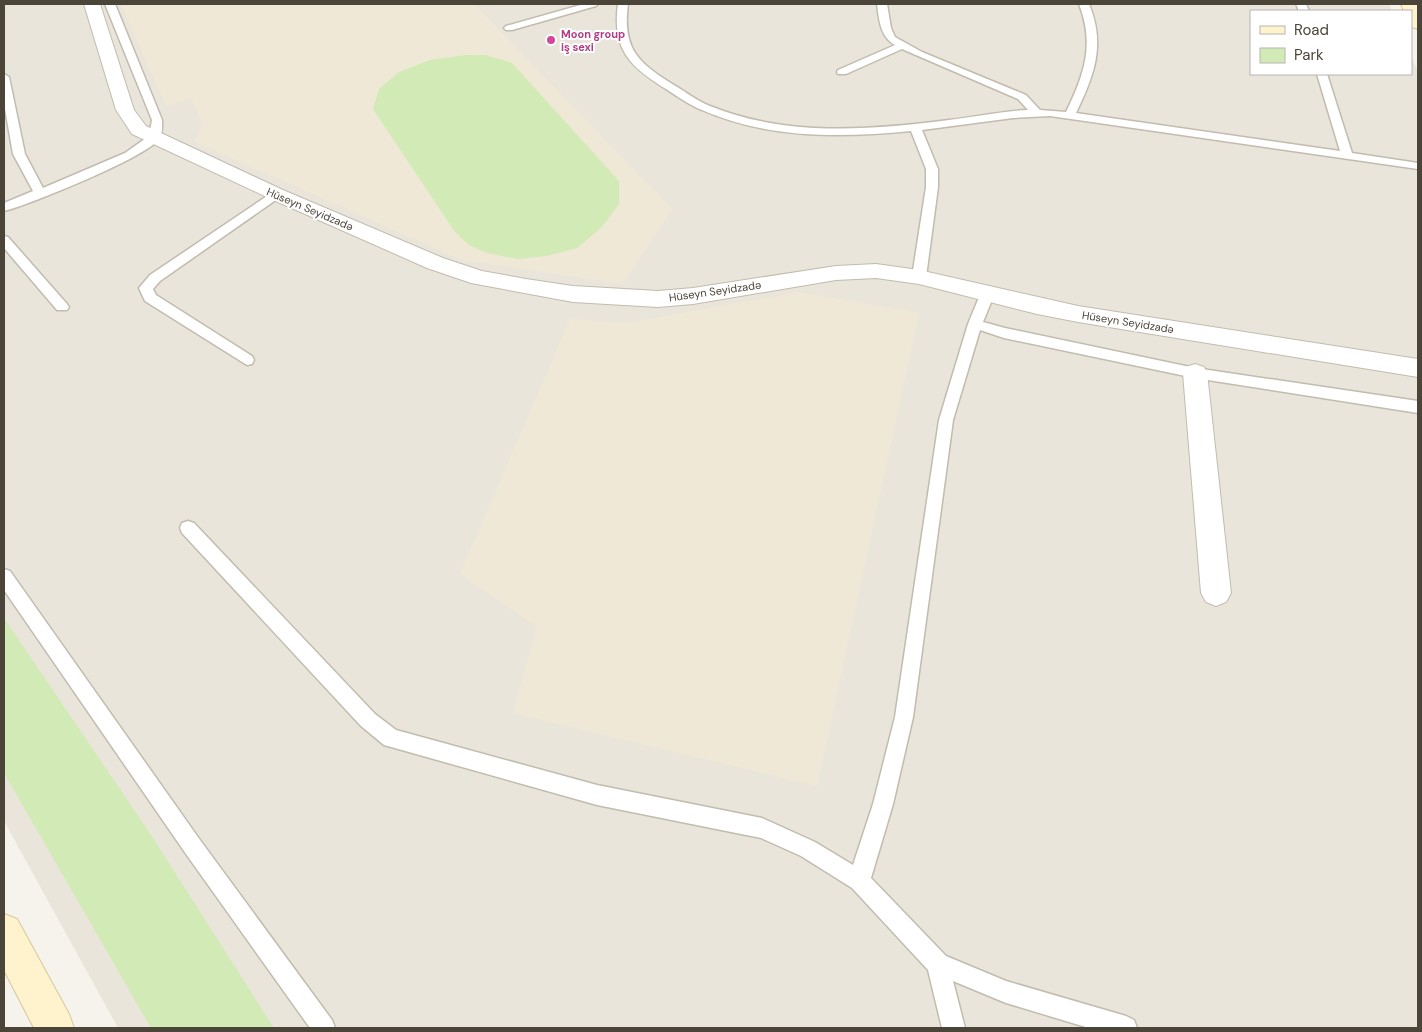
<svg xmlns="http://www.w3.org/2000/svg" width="1422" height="1032" font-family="'DM Sans',sans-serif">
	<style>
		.residential { fill: #eae5da }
		.education { fill: #efe8d6 }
		.green { fill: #d2eab5 }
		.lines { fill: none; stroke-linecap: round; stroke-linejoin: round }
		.lane-casing { stroke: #c2bbae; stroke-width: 3 }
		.street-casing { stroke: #c2bbae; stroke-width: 2 }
		.secondary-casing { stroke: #d6c79b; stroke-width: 2 }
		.lane { fill: #fff; fill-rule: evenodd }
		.street { fill: #fff; fill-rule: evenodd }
		.secondary { fill: #fff3cd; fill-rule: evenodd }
		.hotel-dot { fill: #d1479c; stroke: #fff; stroke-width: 2 }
		.labels { text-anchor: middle; stroke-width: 4; stroke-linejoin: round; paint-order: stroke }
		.far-hotel-label { font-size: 11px; font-weight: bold; fill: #b23c85; stroke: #fff; text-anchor: start }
		.far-street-label { font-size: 11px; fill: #4b4439; stroke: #fff }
	</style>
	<rect width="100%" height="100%" fill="#f6f3ec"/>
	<!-- residential -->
	<polygon class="residential" points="4,4 1389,4 1392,11 1251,11 1251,74 1411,74 1411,55 1418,72 1418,1028 118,1028 4,821"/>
	<!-- education -->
	<g class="education">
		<polygon points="121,4 474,4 672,209 623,284 462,260 195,142 202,123 191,98 166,106"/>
		<polygon points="799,292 919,313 817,786 513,713 537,627 460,574 570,319 626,323"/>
	</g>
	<!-- green -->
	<g class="green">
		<polygon points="466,55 486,55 512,63 619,181 619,204 601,228 577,248 547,256 518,259 487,253 469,245 455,232 373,109 379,89 399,72 430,60"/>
		<polygon points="4,618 153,838 274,1028 151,1028 4,773"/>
	</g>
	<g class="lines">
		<!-- lane casing -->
		<g class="lane-casing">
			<g id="lane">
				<path d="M105 4H115L162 120C162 126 163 133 159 139 147 157 29 205 4 211V203L33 191 13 154 4 103V74L9 77 25 154 43 188 125 153 149 136 152 120Z"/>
				<polygon points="584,4 598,4 596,6 512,30 506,30 504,28 506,26"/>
				<path d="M618 4H628C622 49 638 63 674 85 686 92 697 101 710 106 786 137 870 130 949 120 976 117 1002 111 1028 110L1018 99 902 49 846 74H838L837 72 838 70 895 45C880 37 879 19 877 4H887L891 28 895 37 922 52 1026 95 1040 110 1066 112C1084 75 1095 45 1079 4H1089C1106 45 1094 76 1076 113L1340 151 1317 74H1327L1352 153 1418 163V169L1050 116 1013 118 922 130 938 169V187L926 277 924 280H914L912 277 926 187V169L911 131C841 138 768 139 702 110 689 105 677 96 666 89 629 66 612 49 618 4Z"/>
				<polygon points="1296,4 1306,4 1309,11 1299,11"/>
				<polygon points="276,190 282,194 280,197 160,281 153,289 156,295 252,356 254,360 252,364 247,365 145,301 139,288 150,275"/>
				<polygon points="4,236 8,237 67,304 69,307 67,310 57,310 4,248"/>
				<polygon points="987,290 992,292 994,295 983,322 1005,328 1195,368 1418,401 1418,413 1195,378 1004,338 980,330 953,420 913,717 893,804 871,878 946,956 1006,981 1126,1016 1134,1020 1137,1028 1089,1028 1006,1003 953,981 965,1028 942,1028 928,970 852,888 801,856 761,838 597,805 384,745 361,726 182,533 180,528 182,523 188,521 194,523 375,714 396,730 597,785 762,818 815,842 853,865 873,804 895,717 939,420 968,324 980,295 982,292"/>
				<polygon points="4,569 10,571 200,840 332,1020 335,1028 310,1028 186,854 4,590"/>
			</g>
		</g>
		<!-- street casing -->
		<g class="street-casing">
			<g id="street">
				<polygon points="84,4 100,4 134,110 146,126 283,190 443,258 482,271 526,279 573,286 658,291 693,288 836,266 876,264 919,270 1078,306 1418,359 1418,377 1078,322 1037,314 919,284 876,278 836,280 693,304 658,307 573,302 471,283 427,268 269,198 132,134 116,110"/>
				<polygon points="1195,364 1204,367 1207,373 1231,593 1226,602 1216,606 1206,602 1201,593 1183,373 1186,367"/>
			</g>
		</g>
		<!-- secondary casing -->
		<g class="secondary-casing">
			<g id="secondary">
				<polygon points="1401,4 1417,4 1418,29 1412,27 1411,11 1404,11"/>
				<polygon points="4,914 17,919 69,1014 74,1028 34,1028 4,970"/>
			</g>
		</g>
		<!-- lane -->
		<use href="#lane" class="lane"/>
		<!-- street -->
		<use href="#street" class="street"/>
		<!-- secondary -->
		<use href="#secondary" class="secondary"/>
	</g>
	<!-- markers -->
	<circle class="hotel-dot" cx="551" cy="40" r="5"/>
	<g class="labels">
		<!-- far-hotel labels -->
		<g class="far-hotel-label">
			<text x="561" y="38">Moon group<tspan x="561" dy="13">iş sexi</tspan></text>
		</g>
		<!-- far-street labels -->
		<g class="far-street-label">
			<text transform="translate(310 209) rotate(23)" y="4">Hüseyn Seyidzadə</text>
			<text transform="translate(715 291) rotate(-8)" y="4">Hüseyn Seyidzadə</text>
			<text transform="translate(1128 322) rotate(9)" y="4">Hüseyn Seyidzadə</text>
		</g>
	</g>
	<!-- border -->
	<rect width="1422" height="1032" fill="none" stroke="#4b4439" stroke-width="10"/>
	<!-- legend -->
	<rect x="1250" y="10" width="162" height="65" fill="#ffffff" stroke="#b7b4b0"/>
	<rect x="1260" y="26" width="25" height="8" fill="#fff3cd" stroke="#b7b4b0"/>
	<text x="1294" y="35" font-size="15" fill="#4b4439">Road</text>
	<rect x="1260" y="48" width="25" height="15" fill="#d2eab5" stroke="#b7b4b0"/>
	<text x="1294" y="60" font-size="15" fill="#4b4439">Park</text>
</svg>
